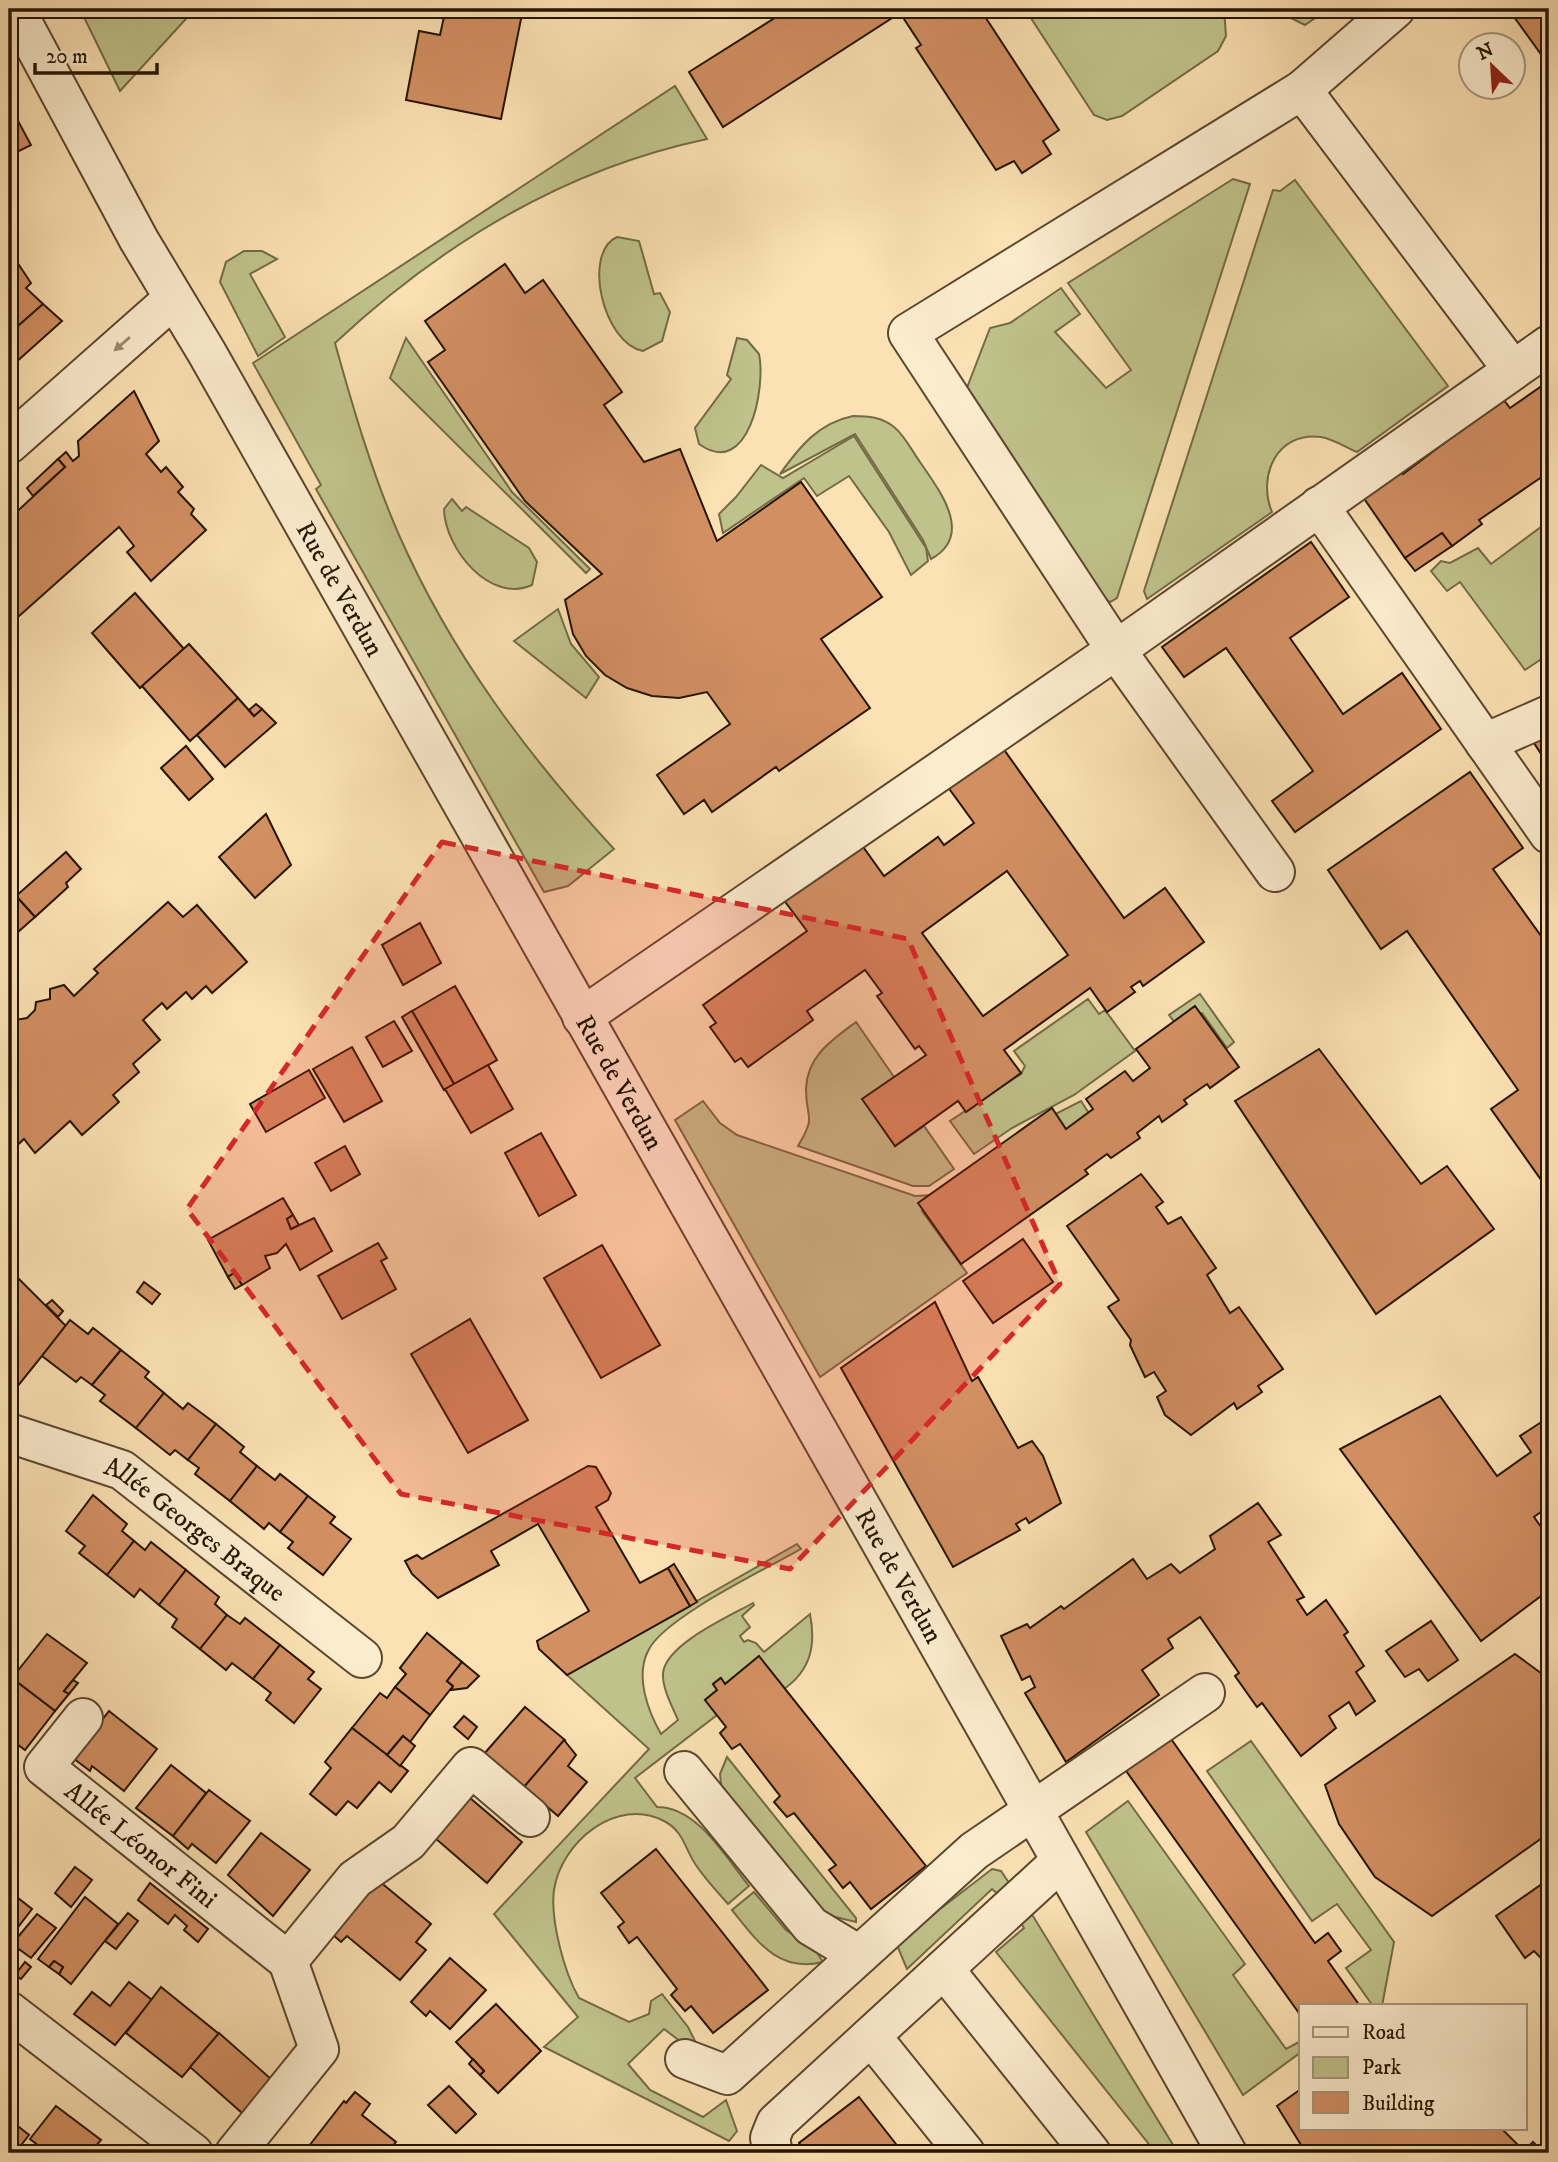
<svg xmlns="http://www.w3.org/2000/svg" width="1558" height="2162" font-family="'IM FELL DW Pica',serif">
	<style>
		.green { fill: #c0c28b; stroke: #736b46; stroke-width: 2 }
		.building { fill: #d28f62; stroke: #261401; stroke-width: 2; fill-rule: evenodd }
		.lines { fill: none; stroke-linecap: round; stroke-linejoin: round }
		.minor-casing { stroke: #5b472e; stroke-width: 42 }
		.minor { stroke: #fcecce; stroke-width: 38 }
		.oneway { fill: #9c8b72 }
		.marked { fill: #d62828; fill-opacity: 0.2; stroke: #d62828; stroke-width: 5; stroke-dasharray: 14 9; stroke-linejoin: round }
		.labels { text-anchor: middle; stroke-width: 6; stroke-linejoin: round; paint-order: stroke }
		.street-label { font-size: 26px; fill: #261401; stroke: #fcecce }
	</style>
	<rect width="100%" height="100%" fill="#fbe1b3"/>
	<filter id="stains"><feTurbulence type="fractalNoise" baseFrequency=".00286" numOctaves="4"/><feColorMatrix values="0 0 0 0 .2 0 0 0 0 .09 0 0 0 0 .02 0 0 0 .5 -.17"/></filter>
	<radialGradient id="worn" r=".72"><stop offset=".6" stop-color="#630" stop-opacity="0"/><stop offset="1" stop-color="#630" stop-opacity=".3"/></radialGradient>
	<!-- green -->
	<g class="green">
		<polygon points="80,9 195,9 120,91"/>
		<polygon points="1025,9 1224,9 1226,36 1218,51 1122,116 1107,120 1094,115"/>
		<polygon points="1273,9 1328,9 1305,25"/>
		<path d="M675 86 707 139C565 169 440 245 335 343 353 408 372 473 399 535 451 653 527 755 614 849L568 886 544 892 316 489 321 485 253 363Z"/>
		<polygon points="1233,179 1250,184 1117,598 1110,602 1100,595 965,393 990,328 1010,323 1061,288 1080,314 1055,332 1106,388 1131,370 1068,283"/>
		<path d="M1295 180 1448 386 1357 452C1345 447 1333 439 1321 437 1277 431 1257 476 1272 512L1147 599 1144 591 1273 190 1280 191Z"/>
		<path d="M617 237 639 241 654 294 660 293 670 312 662 341 643 351C603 343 582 253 617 237Z"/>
		<polygon points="244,251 262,251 277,259 250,274 285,337 258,356 220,282 226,262"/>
		<polygon points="406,338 512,492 590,569 586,573 390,378"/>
		<path d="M737 338 747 340 759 354C766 387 749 480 699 444L695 428 731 379 727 375Z"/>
		<path d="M853 416C868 416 882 417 894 427 905 436 912 451 920 462 939 490 975 535 931 559L923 540 855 434 780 474C800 446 819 423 853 416Z"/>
		<polygon points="854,436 926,548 928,561 911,575 889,532 849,476 817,496 804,478 723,533 719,514 736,497 761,465 783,478"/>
		<path d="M452 499 462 511 466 507 529 548 537 562 532 585C490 604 445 549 444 509Z"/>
		<polygon points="1549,521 1549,654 1525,670 1460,582 1447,591 1431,571 1441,561 1450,563 1478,548 1491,564"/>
		<polygon points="558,609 571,644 599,677 586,698 514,641"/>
		<polygon points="1200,994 1234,1042 1227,1048 1202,1013 1179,1028 1169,1015"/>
		<polygon points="1088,999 1099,1014 1105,1010 1135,1051 1074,1095 1012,1128 974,1154 950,1121 1021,1074 1025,1066 1014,1051"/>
		<path d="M856 1022 894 1077 895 1146 924 1126 954 1169 929 1186H913L798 1146C817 1114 806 1121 806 1089 807 1056 832 1040 856 1022Z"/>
		<polygon points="703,1101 720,1123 737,1135 915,1196 933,1195 963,1181 922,1211 967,1273 820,1377 675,1120"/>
		<polygon points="1081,1101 1094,1121 1069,1140 1026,1129"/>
		<path d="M797 1544 801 1549C766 1569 663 1618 648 1651 635 1677 648 1711 661 1734L678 1720C672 1706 662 1688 663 1673 666 1644 730 1616 753 1603L754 1605 742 1616 750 1627 740 1636 744 1642 748 1640 756 1643 764 1652 810 1614C816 1645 811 1670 784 1689L759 1657 725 1684 720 1678 713 1684 717 1690 705 1700 717 1715 635 1778 657 1807C698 1807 726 1858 749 1886L728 1904C717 1891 703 1877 694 1862 684 1846 683 1831 664 1821 617 1796 561 1842 554 1890 550 1919 564 1972 579 1998L629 2022 649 2014 651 2001 662 1994 688 2027 696 2043 685 2045 664 2029 628 2064 650 2090 703 2117 726 2100 737 2131 729 2141 544 2047 578 2017 494 1914 649 1749 567 1675Z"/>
		<polygon points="1251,1741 1394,1942 1382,2006 1373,2006 1346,1968 1371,1950 1337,1904 1312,1921 1207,1771"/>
		<polygon points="727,1757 856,1918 856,1922 819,1913 722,1792 720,1774"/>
		<polygon points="1128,1801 1245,1964 1233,1975 1286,2049 1299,2042 1301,2052 1243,2095 1086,1832"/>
		<polygon points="992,1869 1001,1871 1009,1883 999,1895 992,1889 907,1969 896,1943"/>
		<path d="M754 1892 786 1930 814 1948 823 1962C778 1973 757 1941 732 1910Z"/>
		<polygon points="1031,1914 1033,1916 1178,2153 1156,2153 996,1952 1024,1928 1019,1920"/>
	</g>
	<!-- building -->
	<g class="building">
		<polygon points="428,9 523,9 501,119 406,100 419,31 440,35 445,12"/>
		<polygon points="789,9 980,9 1059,130 1043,141 1051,154 1022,173 1014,161 996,170 916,48 921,45 900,13 723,127 689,72"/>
		<polygon points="1549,9 1549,52 1543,57 1509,10"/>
		<polygon points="17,119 31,145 17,152 9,137 9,124"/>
		<polygon points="9,250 31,283 26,288 43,304 9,334"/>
		<polygon points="505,264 525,293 543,280 622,392 604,405 644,462 680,449 717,541 801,482 882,597 821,639 870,708 779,771 776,767 712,812 704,800 684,814 657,775 730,724 707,692 679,698 652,696 627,688 605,675 586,656 573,634 565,600 602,574 525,501 428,362 445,350 425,321"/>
		<polygon points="43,304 62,321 14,364 16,371 9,378 9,334"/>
		<polygon points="1549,381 1549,472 1479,520 1482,524 1452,546 1442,533 1405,558 1363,497 1401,471 1403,474 1503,399 1510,408"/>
		<polygon points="134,391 159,441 146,454 161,472 166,467 183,487 178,492 194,509 191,514 206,530 151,581 127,552 134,546 119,527 9,625 9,519 65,467 58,459 66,452 73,461 79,456 78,441"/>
		<polygon points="58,459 65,467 33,496 27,488"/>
		<polygon points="1442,533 1452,546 1415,571 1405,558"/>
		<polygon points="1311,542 1349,597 1290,638 1316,675 1343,714 1402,673 1441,729 1295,832 1272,801 1313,771 1226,648 1184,677 1162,647"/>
		<polygon points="135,593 184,649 140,688 92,633"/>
		<polygon points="189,644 238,698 190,741 142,686"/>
		<polygon points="238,698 254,716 262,709 276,723 225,767 197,735"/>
		<polygon points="256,704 262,709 254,716 249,710"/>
		<polygon points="1549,728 1549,766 1532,740"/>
		<path d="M1000 744 1124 918 1165 888 1204 942 1143 986 1140 981 1131 987 1135 992 1107 1012 1090 988 1004 1050 1021 1073 966 1112 958 1101 895 1146 862 1099 926 1055 919 1046 915 1049 877 996 882 993 865 970 807 1011 813 1020 748 1067 741 1058 735 1062 710 1027 716 1023 703 1005 807 931 783 899 861 844 884 876 938 837 944 845 974 823 945 783ZM1007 871 1068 955 983 1016 922 933Z"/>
		<polygon points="186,746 213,779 189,800 161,768"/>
		<polygon points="1470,772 1523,848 1493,869 1549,947 1549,1191 1491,1109 1518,1090 1407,931 1381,949 1328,870"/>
		<polygon points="266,814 291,865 255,898 219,857"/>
		<polygon points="66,852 81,869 66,883 68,887 35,917 16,896"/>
		<polygon points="16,896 35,917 9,940 9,903"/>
		<polygon points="168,902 183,917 197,905 247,962 212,993 206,986 192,999 186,992 167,1009 162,1003 143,1020 160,1040 133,1064 139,1072 113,1095 119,1102 82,1135 70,1121 35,1153 24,1139 11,1151 9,1030 14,1029 15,1020 27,1018 35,1010 36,1002 50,999 50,989 64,985 74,996 98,973 94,969"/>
		<polygon points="420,923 441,963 403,985 382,945"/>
		<polygon points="455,986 497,1060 454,1084 412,1011"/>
		<polygon points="1195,1006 1239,1067 1210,1088 1207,1084 1184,1100 1187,1104 1162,1122 1159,1116 1137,1133 1140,1138 1111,1158 1107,1154 1085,1170 1088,1174 961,1264 918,1203 1052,1108 1066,1129 1093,1109 1086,1099 1125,1071 1133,1081 1150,1068 1136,1049"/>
		<polygon points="412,1011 454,1084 444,1090 402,1017"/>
		<polygon points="394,1021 412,1051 383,1067 366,1037"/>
		<polygon points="352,1047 382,1101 344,1122 313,1069"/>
		<polygon points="1319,1049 1421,1184 1447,1166 1494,1229 1376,1314 1235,1101"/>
		<polygon points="488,1065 513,1109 471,1133 445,1089"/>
		<polygon points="309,1070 325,1098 266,1132 250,1104"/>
		<polygon points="541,1133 576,1195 539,1216 505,1153"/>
		<polygon points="345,1146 360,1174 331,1191 315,1163"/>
		<polygon points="1141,1174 1163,1202 1156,1207 1168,1224 1181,1217 1216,1268 1207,1275 1230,1313 1239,1307 1283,1369 1258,1386 1262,1392 1237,1409 1234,1403 1191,1435 1165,1415 1157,1397 1166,1391 1154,1372 1145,1377 1130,1345 1131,1340 1108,1307 1119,1300 1067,1226"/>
		<polygon points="283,1198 293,1215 287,1219 291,1229 314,1218 332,1251 300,1270 286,1244 277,1253 265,1256 270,1268 242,1285 234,1273 228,1277 208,1240"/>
		<polygon points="293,1215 299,1225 291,1229 287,1219"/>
		<polygon points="1023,1239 1053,1282 993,1323 963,1281"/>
		<polygon points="378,1243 387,1258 381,1261 396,1289 342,1319 318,1276"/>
		<polygon points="602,1245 660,1345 601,1378 544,1278"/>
		<polygon points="9,1269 66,1326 9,1397"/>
		<polygon points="234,1273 242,1285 235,1289 228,1277"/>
		<polygon points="144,1282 160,1294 152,1304 137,1292"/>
		<polygon points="52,1300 63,1311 58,1317 46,1305"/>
		<polygon points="935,1302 972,1381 978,1377 1018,1448 1032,1441 1043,1456 1061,1503 1029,1523 1026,1518 1016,1524 1020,1530 953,1567 841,1368"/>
		<polygon points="470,1319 528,1420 468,1453 411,1354"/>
		<polygon points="70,1320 88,1334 93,1328 121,1350 92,1385 81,1377 76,1382 42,1356"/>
		<polygon points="121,1350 149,1372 145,1377 164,1393 136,1428 100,1401 105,1395 92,1385"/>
		<polygon points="164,1393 183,1409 188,1403 216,1424 188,1460 175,1450 170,1455 136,1428"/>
		<polygon points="1440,1396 1497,1476 1531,1452 1520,1436 1549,1417 1549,1506 1534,1517 1549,1538 1549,1590 1481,1641 1340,1449"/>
		<polygon points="216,1424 244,1447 240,1452 257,1466 230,1501 195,1474 199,1468 188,1460"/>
		<polygon points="257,1466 275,1480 280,1474 308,1496 280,1532 269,1523 264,1529 230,1501"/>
		<polygon points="588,1466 596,1467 611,1493 608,1500 596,1507 640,1583 668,1568 690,1606 567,1675 539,1649 537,1641 589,1611 538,1524 491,1551 499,1565 438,1598 412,1574 405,1561 417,1555 422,1559"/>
		<polygon points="93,1495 127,1524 122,1531 134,1541 107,1575 79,1553 85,1546 66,1531"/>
		<polygon points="308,1496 335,1517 330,1523 351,1539 323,1575 288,1548 293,1542 280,1532"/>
		<polygon points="1258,1503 1281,1535 1268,1542 1304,1597 1297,1600 1307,1615 1326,1600 1348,1632 1344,1635 1364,1666 1356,1672 1375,1701 1356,1715 1349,1702 1329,1716 1336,1728 1301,1756 1262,1703 1257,1707 1235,1676 1239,1673 1200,1617 1168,1639 1173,1648 1142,1670 1159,1695 1066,1762 1025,1693 1035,1687 1030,1676 1022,1680 1001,1636 1027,1624 1030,1628 1061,1606 1064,1609 1133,1559 1147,1579 1171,1564 1180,1573 1215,1549 1210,1536"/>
		<polygon points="134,1541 145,1550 151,1542 186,1570 159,1605 140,1589 134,1597 107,1575"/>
		<polygon points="674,1564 697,1602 690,1606 668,1568"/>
		<polygon points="186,1570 219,1597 215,1604 227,1615 200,1649 172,1627 177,1619 159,1605"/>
		<polygon points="227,1615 240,1624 245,1618 280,1645 253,1679 232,1663 226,1670 200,1649"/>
		<polygon points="1431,1621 1458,1660 1428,1681 1419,1669 1405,1677 1386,1651"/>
		<polygon points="427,1633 462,1662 447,1681 453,1686 430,1715 395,1687 406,1674 400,1668"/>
		<polygon points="47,1634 87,1663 64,1691 69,1694 55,1711 12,1678"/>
		<polygon points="280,1645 314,1672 308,1679 321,1689 294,1723 266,1700 271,1693 253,1679"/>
		<polygon points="1515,1654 1549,1679 1549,1833 1432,1916 1375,1877 1339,1824 1325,1785"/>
		<polygon points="759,1656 926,1866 871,1909 850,1882 843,1888 829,1870 836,1865 794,1813 787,1817 774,1802 780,1796 740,1744 732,1749 720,1733 726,1727 705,1700 717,1690 713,1684 721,1678 725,1684"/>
		<polygon points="462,1662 479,1676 467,1688 451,1690 453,1686 447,1681"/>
		<polygon points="13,1679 55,1711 25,1750 9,1738 9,1685"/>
		<polygon points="73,1680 78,1683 69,1694 64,1691"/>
		<polygon points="395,1687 430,1715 410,1742 403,1736 387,1755 352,1728 380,1693 387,1698"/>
		<polygon points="525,1707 565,1740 524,1787 484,1754"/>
		<polygon points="109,1711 157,1749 124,1791 92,1766 90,1771 73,1758"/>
		<polygon points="464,1716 477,1727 468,1739 454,1727"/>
		<polygon points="352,1728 408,1771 391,1792 379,1782 357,1808 348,1801 336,1815 310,1794 331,1768 325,1762"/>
		<polygon points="403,1736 415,1746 400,1766 387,1755"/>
		<polygon points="1169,1736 1315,1943 1328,1933 1341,1951 1328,1961 1360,2006 1301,2006 1301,2016 1124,1768"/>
		<polygon points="564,1740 576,1755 568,1766 587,1782 558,1816 524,1787"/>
		<polygon points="171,1765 206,1793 173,1836 136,1808"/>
		<polygon points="209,1790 250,1821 216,1863 192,1844 188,1849 173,1836"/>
		<polygon points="470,1798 522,1842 487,1883 435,1838"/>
		<polygon points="261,1833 310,1870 273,1916 228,1875"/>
		<polygon points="656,1849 768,1990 713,2033 691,2006 685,2011 671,1995 677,1989 637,1937 629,1943 618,1927 624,1922 601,1893"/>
		<polygon points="75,1867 92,1880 71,1907 55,1893"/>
		<polygon points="1549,1879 1549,1966 1534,1951 1525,1958 1496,1916"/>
		<polygon points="379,1881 431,1924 416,1942 426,1950 400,1980 347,1936 341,1942 332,1934"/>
		<polygon points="150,1883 208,1929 198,1942 184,1930 187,1926 175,1915 168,1924 138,1900"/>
		<polygon points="9,1896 16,1901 18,1898 32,1909 15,1931 9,1926"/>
		<polygon points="85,1897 118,1924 71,1984 59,1974 63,1967 54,1961 49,1967 38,1959"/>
		<polygon points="128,1913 138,1921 116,1949 105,1941"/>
		<polygon points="37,1914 56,1928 31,1958 12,1944"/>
		<polygon points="450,1958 486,1990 450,2029 430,2011 426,2016 411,2002"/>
		<polygon points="54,1961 63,1967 59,1974 49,1967"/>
		<polygon points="25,1962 31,1967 21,1979 15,1975"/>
		<polygon points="129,1982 152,2000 115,2045 74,2014 92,1992 110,2006"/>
		<polygon points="161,1987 219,2034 182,2077 126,2033"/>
		<polygon points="496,2004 541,2051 498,2093 480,2075 484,2071 456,2042"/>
		<polygon points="219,2033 271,2079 242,2113 190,2067"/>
		<polygon points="473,2059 484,2071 480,2075 469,2064"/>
		<polygon points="449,2086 476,2114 456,2133 428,2105"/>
		<polygon points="1301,2089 1301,2129 1502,2129 1524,2151 1533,2142 1544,2153 1306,2153 1277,2106"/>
		<polygon points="355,2092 370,2104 362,2115 396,2142 387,2153 317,2153 309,2146 344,2101 346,2103"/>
		<polygon points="859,2097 903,2153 807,2153 799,2143"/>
		<polygon points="56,2106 101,2140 90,2153 48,2153 30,2139"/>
		<polygon points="9,2119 29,2135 15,2153 9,2153"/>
	</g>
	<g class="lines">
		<!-- minor casing -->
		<g class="minor-casing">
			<g id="minor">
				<path id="s1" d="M15 9 139 240 207 353 1227 2153"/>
				<polyline points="1302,90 1513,370"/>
				<polyline points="9,444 173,299"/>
				<polyline points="1319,506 1549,834"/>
				<polyline points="1485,743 1549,715"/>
				<polyline points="1275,872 1116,650 908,333 1302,90 1395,9"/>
				<polyline points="582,1017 1116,650 1549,345"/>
				<path id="s2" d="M9 1433 122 1470 362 1658"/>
				<path id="s3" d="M83 1718 44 1767 288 1961"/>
				<polyline points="684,1771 811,1926 859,1955"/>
				<polyline points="944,1969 1091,2153"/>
				<polyline points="9,2011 193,2153"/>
				<polyline points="871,2036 965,2153"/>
				<polyline points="685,2059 727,2075 974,1851 1205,1693"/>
				<polyline points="235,2153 319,2049 288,1961 355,1879 408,1842 471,1767 530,1817"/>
				<polyline points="773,2153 770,2138 776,2123 1060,1862"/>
			</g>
		</g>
		<!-- minor -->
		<use href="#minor" class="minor"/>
	</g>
	<!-- one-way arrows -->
	<defs><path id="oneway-solid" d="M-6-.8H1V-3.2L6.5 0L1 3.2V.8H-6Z" transform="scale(1.75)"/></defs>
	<use class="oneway" href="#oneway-solid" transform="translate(122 344) rotate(139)"/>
	<!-- marked area -->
	<path class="marked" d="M442 842 908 939 1060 1284 790 1569 401 1494 187 1209Z"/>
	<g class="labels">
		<!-- street labels -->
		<g class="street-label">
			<text dy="9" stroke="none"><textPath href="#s1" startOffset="665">Rue de Verdun</textPath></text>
			<text dy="9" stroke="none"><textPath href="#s1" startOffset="1232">Rue de Verdun</textPath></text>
			<text dy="9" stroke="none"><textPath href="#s2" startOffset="212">Allée Georges Braque</textPath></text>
			<text dy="9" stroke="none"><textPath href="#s1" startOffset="1799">Rue de Verdun</textPath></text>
			<text dy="9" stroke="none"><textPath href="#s3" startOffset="187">Allée Léonor Fini</textPath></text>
		</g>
	</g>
	<!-- margin -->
	<rect width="1558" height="2162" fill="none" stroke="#fbe1b3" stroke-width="35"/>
	<rect x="10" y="10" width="1537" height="2141" fill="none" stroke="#261401" stroke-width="3.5"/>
	<rect x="18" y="18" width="1523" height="2127" fill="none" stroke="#261401" stroke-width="2"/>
	<!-- legend -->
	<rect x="1299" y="2004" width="228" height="126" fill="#fcecce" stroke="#a6967c" stroke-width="2"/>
	<rect x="1313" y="2027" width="35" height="10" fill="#fcecce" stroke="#a6967c" stroke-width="2"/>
	<text x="1362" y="2039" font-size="21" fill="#261401">Road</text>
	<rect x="1313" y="2057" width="35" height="21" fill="#c0c28b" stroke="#a6967c" stroke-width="2"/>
	<text x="1362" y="2074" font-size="21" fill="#261401">Park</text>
	<rect x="1313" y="2092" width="35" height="21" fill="#d28f62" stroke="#a6967c" stroke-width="2"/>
	<text x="1362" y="2110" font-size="21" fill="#261401">Building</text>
	<!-- north arrow -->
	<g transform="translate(1492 66) rotate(335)"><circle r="33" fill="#fcecce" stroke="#a6967c" stroke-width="2"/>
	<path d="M0-5L12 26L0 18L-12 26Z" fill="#8f2418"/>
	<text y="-10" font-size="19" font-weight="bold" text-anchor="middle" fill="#261401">N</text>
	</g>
	<!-- scale -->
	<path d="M35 63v10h122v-10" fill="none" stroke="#261401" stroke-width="3.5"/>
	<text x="46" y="63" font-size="21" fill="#261401" stroke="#fcecce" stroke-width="5" paint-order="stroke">20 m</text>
	<rect width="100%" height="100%" filter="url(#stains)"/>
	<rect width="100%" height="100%" fill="url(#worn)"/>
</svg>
